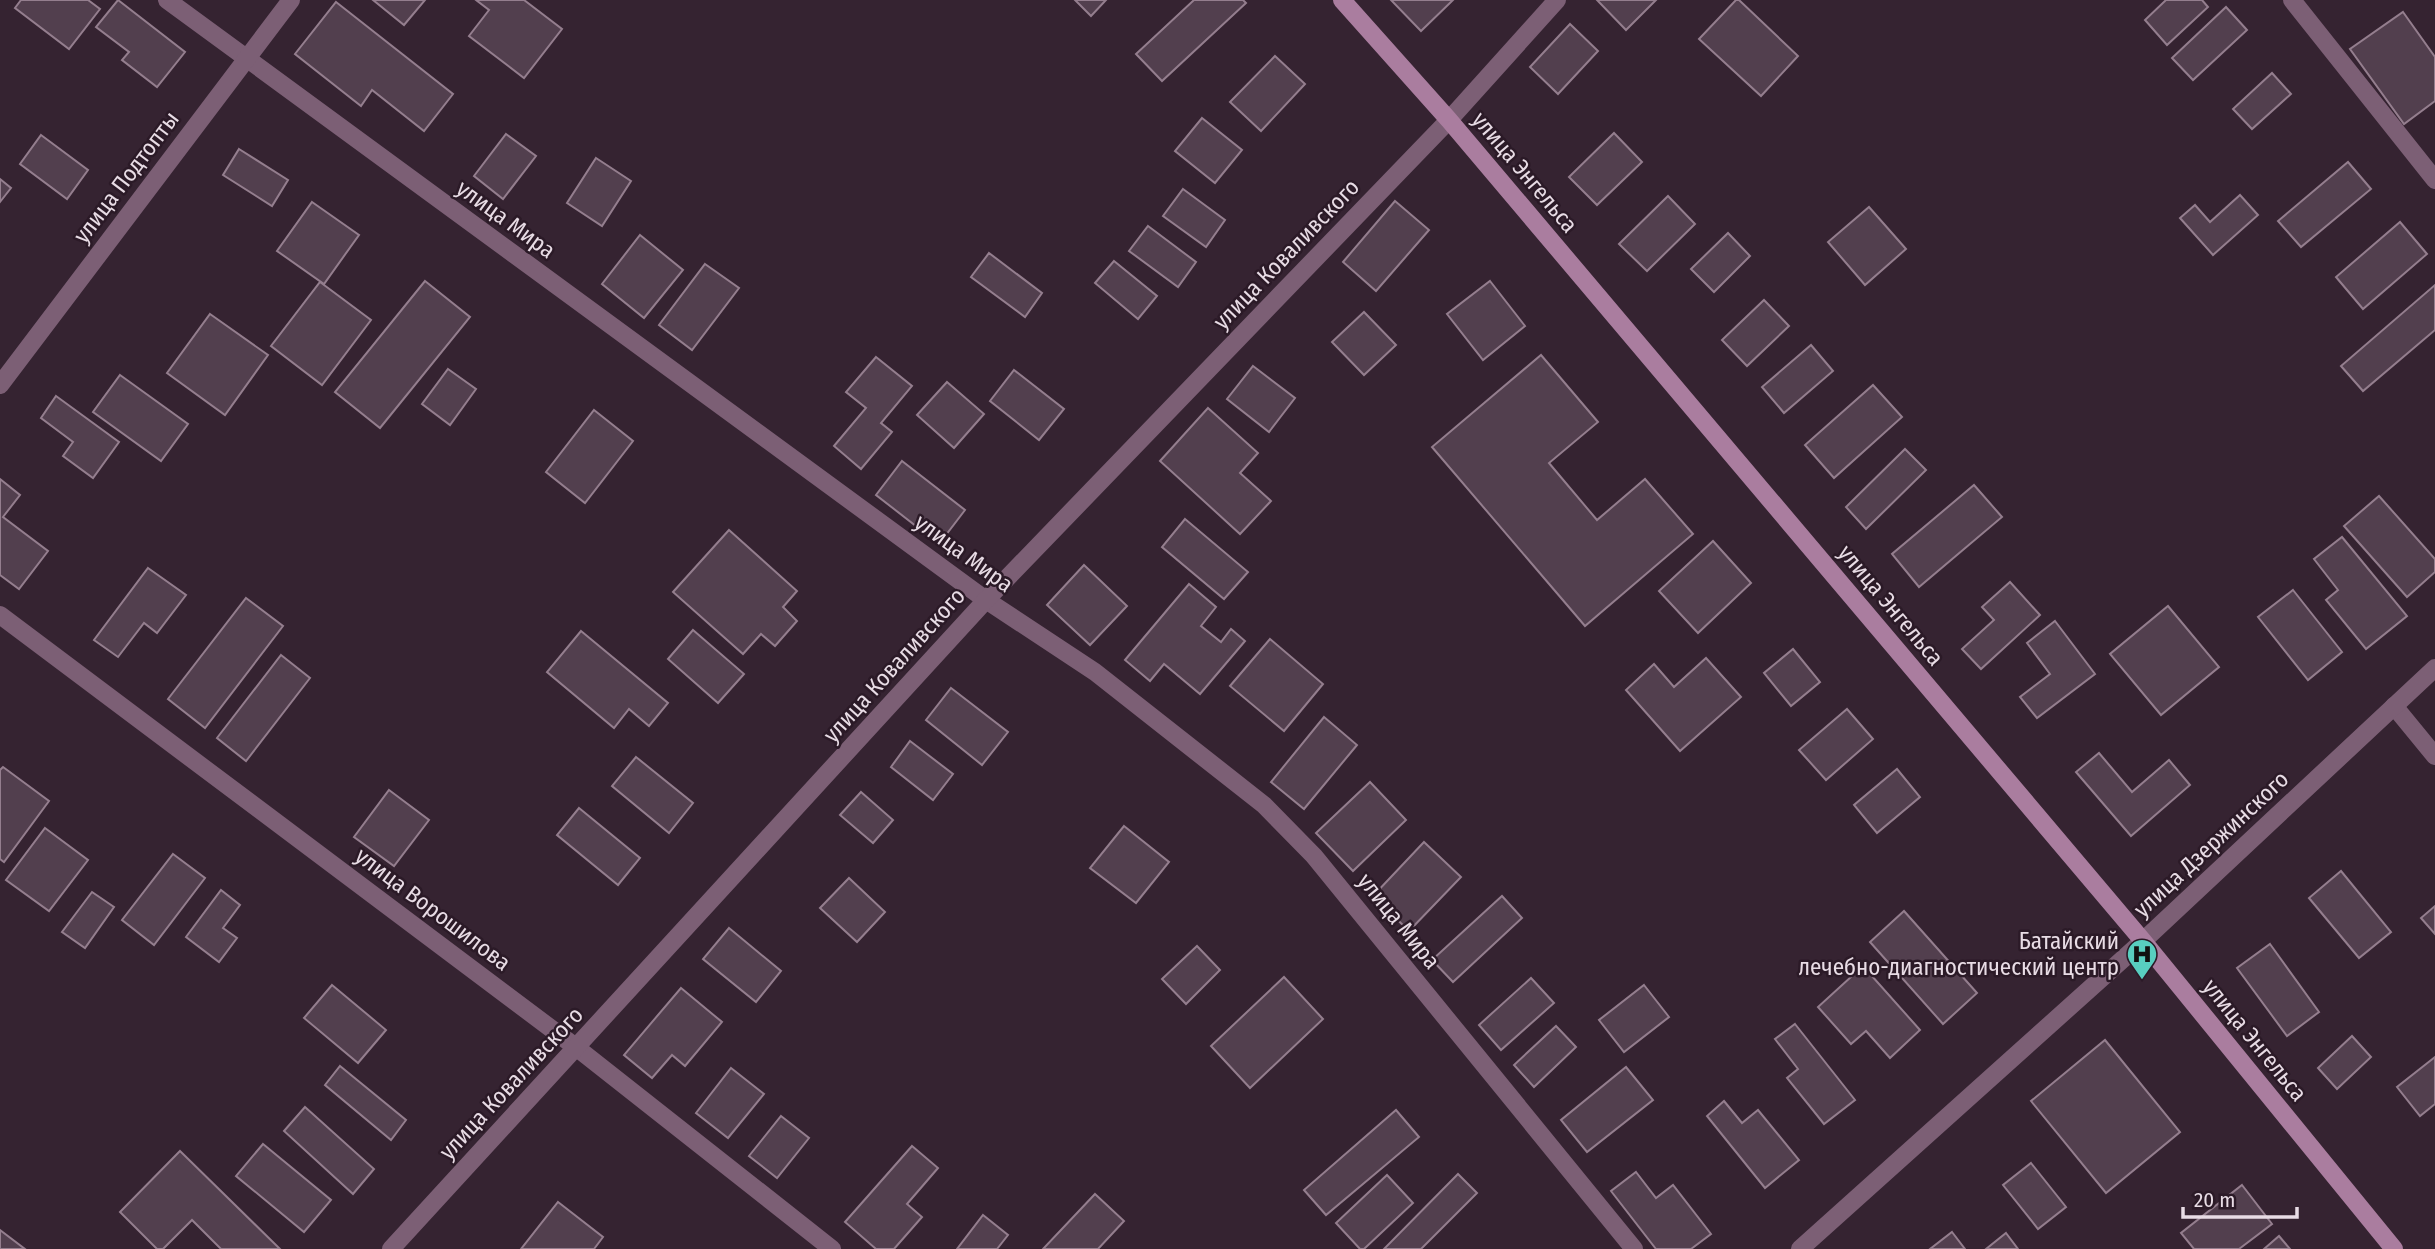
<svg xmlns="http://www.w3.org/2000/svg" width="2435" height="1249" font-family="'Fira Sans Condensed',sans-serif">
	<style>
		.building { fill: #523f4e; stroke: #947e8e; stroke-width: 2 }
		.lines { fill: none; stroke-linecap: round; stroke-linejoin: round }
		.lane { stroke: #7c5f75; stroke-width: 18 }
		.street { stroke: #7c5f75; stroke-width: 18 }
		.secondary { stroke: #aa7d9f; stroke-width: 18 }
		.labels { text-anchor: middle; stroke-width: 5; stroke-linejoin: round; paint-order: stroke }
		.street-label { font-size: 23px; fill: #e8dce5; stroke: #2b1a27 }
		.poi-label { font-size: 23px; fill: #e8dce5; stroke: #2b1a27; text-anchor: end }
	</style>
	<rect width="100%" height="100%" fill="#352331"/>
	<!-- building -->
	<g class="building">
		<polygon points="21,0 88,0 100,9 69,49 15,8"/>
		<polygon points="118,0 185,52 157,87 122,60 129,52 96,27"/>
		<polygon points="373,0 425,0 404,25"/>
		<polygon points="476,0 524,0 562,29 524,78 469,36 489,10"/>
		<polygon points="1075,0 1106,0 1091,16"/>
		<polygon points="1194,0 1243,0 1246,3 1162,81 1136,54"/>
		<polygon points="1391,0 1453,0 1421,31"/>
		<polygon points="1597,0 1656,0 1626,30"/>
		<polygon points="1736,0 1739,0 1798,56 1761,96 1699,39"/>
		<polygon points="2166,0 2202,0 2208,7 2167,45 2145,20"/>
		<polygon points="336,2 453,94 424,131 372,90 361,106 295,54"/>
		<polygon points="2226,7 2247,30 2193,80 2172,58"/>
		<polygon points="2403,12 2435,57 2435,101 2404,124 2350,49"/>
		<polygon points="1570,24 1598,51 1558,94 1530,67"/>
		<polygon points="1275,56 1305,84 1261,131 1230,102"/>
		<polygon points="2272,73 2291,94 2252,129 2233,109"/>
		<polygon points="1202,118 1242,150 1215,183 1175,151"/>
		<polygon points="1614,133 1642,162 1597,205 1569,177"/>
		<polygon points="506,134 536,156 503,199 474,176"/>
		<polygon points="41,135 88,170 67,199 20,164"/>
		<polygon points="239,149 288,180 272,206 223,175"/>
		<polygon points="596,158 631,181 602,226 567,203"/>
		<polygon points="2348,162 2371,189 2301,247 2278,221"/>
		<polygon points="0,179 11,188 0,202"/>
		<polygon points="1183,189 1225,220 1206,247 1163,216"/>
		<polygon points="2240,195 2258,215 2213,255 2180,218 2195,205 2210,222"/>
		<polygon points="1668,196 1695,224 1647,271 1619,244"/>
		<polygon points="1395,201 1429,230 1376,291 1343,262"/>
		<polygon points="312,202 359,235 324,284 277,251"/>
		<polygon points="1869,207 1906,249 1865,285 1828,242"/>
		<polygon points="2400,222 2427,254 2363,309 2336,277"/>
		<polygon points="1148,226 1196,262 1178,287 1129,251"/>
		<polygon points="1728,233 1750,256 1714,292 1691,269"/>
		<polygon points="640,235 683,270 644,318 602,284"/>
		<polygon points="989,253 1042,293 1025,317 971,277"/>
		<polygon points="1114,261 1157,296 1138,319 1095,283"/>
		<polygon points="705,264 739,288 692,350 659,325"/>
		<polygon points="425,281 470,317 380,428 335,392"/>
		<polygon points="1490,281 1525,326 1483,360 1447,314"/>
		<polygon points="320,282 371,320 322,385 271,346"/>
		<polygon points="2435,285 2435,330 2363,391 2341,366"/>
		<polygon points="1764,300 1789,326 1747,366 1722,340"/>
		<polygon points="1364,312 1396,345 1364,375 1332,342"/>
		<polygon points="210,314 268,355 225,415 167,373"/>
		<polygon points="1811,345 1833,371 1784,413 1762,387"/>
		<polygon points="1541,355 1598,422 1549,463 1597,520 1645,479 1693,534 1585,626 1432,447"/>
		<polygon points="876,357 912,386 881,423 892,432 861,469 834,446 866,408 846,392"/>
		<polygon points="1253,366 1295,398 1269,432 1227,399"/>
		<polygon points="448,369 476,389 450,425 422,404"/>
		<polygon points="1014,370 1064,409 1039,440 990,401"/>
		<polygon points="120,375 188,424 161,461 93,412"/>
		<polygon points="947,382 984,414 954,448 917,415"/>
		<polygon points="1873,385 1902,417 1834,478 1805,445"/>
		<polygon points="56,396 119,442 93,478 63,456 73,442 41,418"/>
		<polygon points="1208,408 1258,453 1240,473 1271,501 1240,534 1160,461"/>
		<polygon points="594,410 633,441 585,503 546,472"/>
		<polygon points="1905,449 1926,470 1866,529 1846,507"/>
		<polygon points="902,461 965,510 939,544 876,495"/>
		<polygon points="0,479 20,495 3,517 48,551 19,589 0,575"/>
		<polygon points="1974,485 2002,517 1919,587 1892,554"/>
		<polygon points="2379,496 2435,559 2435,572 2407,597 2344,526"/>
		<polygon points="1185,519 1248,572 1224,599 1162,547"/>
		<polygon points="729,530 797,591 783,607 797,621 775,646 761,634 743,654 673,592"/>
		<polygon points="2342,537 2407,616 2366,649 2326,600 2338,590 2314,559"/>
		<polygon points="1713,541 1751,583 1698,633 1659,591"/>
		<polygon points="1084,565 1127,606 1090,645 1047,605"/>
		<polygon points="148,568 186,595 157,633 144,623 118,657 94,640"/>
		<polygon points="2010,582 2040,615 1981,669 1962,649 1994,620 1982,607"/>
		<polygon points="1189,584 1216,607 1201,626 1221,642 1231,629 1245,641 1200,694 1164,664 1150,681 1125,660"/>
		<polygon points="2293,590 2342,652 2308,680 2258,617"/>
		<polygon points="246,598 283,626 205,728 168,699"/>
		<polygon points="2168,606 2219,667 2161,715 2110,654"/>
		<polygon points="2055,621 2095,674 2037,718 2020,697 2050,674 2027,643"/>
		<polygon points="693,630 744,674 718,703 668,659"/>
		<polygon points="581,631 668,703 649,726 629,709 614,728 547,672"/>
		<polygon points="1270,639 1323,684 1284,731 1230,686"/>
		<polygon points="1793,649 1820,682 1791,706 1764,673"/>
		<polygon points="281,655 310,678 246,761 217,738"/>
		<polygon points="1706,658 1741,697 1680,751 1626,690 1654,664 1674,687"/>
		<polygon points="951,688 1008,732 982,765 926,720"/>
		<polygon points="1847,709 1873,739 1826,780 1799,750"/>
		<polygon points="1324,717 1357,745 1304,809 1271,782"/>
		<polygon points="910,741 953,774 933,800 891,767"/>
		<polygon points="2099,753 2132,792 2169,760 2190,785 2131,836 2076,772"/>
		<polygon points="636,757 693,803 669,833 612,786"/>
		<polygon points="3,767 49,801 4,862 0,859 0,770"/>
		<polygon points="1897,769 1920,797 1877,833 1854,805"/>
		<polygon points="1370,782 1406,820 1353,871 1316,833"/>
		<polygon points="389,790 429,820 394,866 354,837"/>
		<polygon points="861,792 893,820 873,843 840,815"/>
		<polygon points="579,808 640,858 618,885 557,835"/>
		<polygon points="1124,826 1169,862 1136,903 1090,868"/>
		<polygon points="45,828 88,860 49,911 6,880"/>
		<polygon points="1424,842 1461,877 1409,931 1373,896"/>
		<polygon points="173,854 205,878 154,945 122,920"/>
		<polygon points="2341,871 2391,932 2359,958 2309,898"/>
		<polygon points="849,878 885,912 857,942 820,908"/>
		<polygon points="221,890 240,905 223,928 237,938 219,962 186,937"/>
		<polygon points="92,892 114,907 85,948 62,932"/>
		<polygon points="1502,896 1522,918 1453,982 1432,960"/>
		<polygon points="2435,906 2435,934 2421,918"/>
		<polygon points="1904,911 1977,993 1943,1024 1870,942"/>
		<polygon points="729,928 781,971 756,1002 703,959"/>
		<polygon points="2270,944 2319,1012 2287,1036 2237,968"/>
		<polygon points="1197,946 1220,970 1186,1004 1162,979"/>
		<polygon points="1863,966 1920,1030 1890,1058 1866,1031 1851,1044 1818,1007"/>
		<polygon points="1284,977 1323,1019 1250,1088 1211,1046"/>
		<polygon points="1531,978 1554,1003 1501,1050 1479,1025"/>
		<polygon points="332,985 386,1030 358,1063 304,1018"/>
		<polygon points="1644,985 1669,1017 1624,1052 1599,1020"/>
		<polygon points="681,988 722,1022 685,1066 672,1055 652,1078 624,1055"/>
		<polygon points="1795,1024 1855,1100 1824,1124 1787,1078 1798,1069 1775,1039"/>
		<polygon points="1556,1026 1576,1047 1534,1087 1514,1065"/>
		<polygon points="2352,1036 2371,1057 2337,1089 2318,1068"/>
		<polygon points="2105,1040 2180,1132 2106,1193 2031,1101"/>
		<polygon points="2435,1057 2435,1104 2420,1116 2397,1087"/>
		<polygon points="340,1066 406,1120 391,1140 325,1085"/>
		<polygon points="1626,1067 1653,1100 1587,1152 1561,1120"/>
		<polygon points="731,1068 764,1094 728,1138 696,1113"/>
		<polygon points="1724,1101 1742,1123 1758,1110 1799,1160 1765,1188 1707,1116"/>
		<polygon points="305,1107 374,1169 353,1194 284,1131"/>
		<polygon points="1396,1110 1419,1137 1326,1215 1304,1190"/>
		<polygon points="781,1116 809,1138 777,1178 749,1156"/>
		<polygon points="263,1144 331,1200 304,1232 236,1176"/>
		<polygon points="912,1146 938,1168 907,1204 922,1217 894,1249 876,1249 845,1222"/>
		<polygon points="180,1151 280,1249 221,1249 192,1220 163,1249 157,1249 120,1212"/>
		<polygon points="2031,1163 2066,1207 2038,1229 2003,1185"/>
		<polygon points="1636,1172 1656,1198 1673,1185 1711,1234 1691,1249 1656,1249 1611,1191"/>
		<polygon points="1458,1174 1477,1193 1421,1249 1384,1249"/>
		<polygon points="1387,1175 1413,1203 1364,1249 1360,1249 1336,1223"/>
		<polygon points="2242,1185 2272,1224 2239,1249 2194,1249 2181,1233"/>
		<polygon points="1095,1194 1124,1221 1098,1249 1043,1249"/>
		<polygon points="558,1202 603,1237 594,1249 521,1249"/>
		<polygon points="983,1215 1008,1235 997,1249 957,1249"/>
		<polygon points="0,1230 25,1249 0,1249"/>
		<polygon points="1952,1232 1965,1249 1930,1249"/>
		<polygon points="2006,1233 2018,1249 1986,1249"/>
		<polygon points="2279,1236 2290,1249 2264,1249"/>
	</g>
	<g class="lines">
		<!-- lane -->
		<g class="lane">
			<polyline points="2292,0 2435,180"/>
			<polyline points="2394,706 2435,756"/>
		</g>
		<!-- street -->
		<g class="street">
			<polyline points="167,0 986,600 1095,672 1264,805 1314,856 1634,1249"/>
			<polyline points="0,385 291,0"/>
			<polyline points="0,615 577,1048 832,1249"/>
			<polyline points="391,1249 986,600 1449,120 1557,0"/>
			<polyline points="1800,1249 2143,941 2435,668"/>
		</g>
		<!-- secondary -->
		<polyline class="secondary" points="1342,0 1449,120 2143,941 2394,1249"/>
	</g>
	<!-- icons -->
	<defs>
		<g id="hospital-pin" transform="scale(1.575)"><path d="M0 17L-7.5 6A9.5 9.5 0 1 1 7.5 6Z" fill="#58cec0" stroke="#2b1a27"/><path d="M-5-5h3v3.5h4V-5h3V5h-3V1.5h-4V5h-3Z" fill="#111"/></g>
	</defs>
	<g fill-rule="evenodd">
		<use href="#hospital-pin" x="2142" y="954"/>
	</g>
	<g class="labels">
		<!-- street labels -->
		<g class="street-label">
			<text transform="translate(1525 172) rotate(50)" y="8">улица Энгельса</text>
			<text transform="translate(126 177) rotate(-53)" y="8">улица Подтопты</text>
			<text transform="translate(506 219) rotate(36)" y="8">улица Мира</text>
			<text transform="translate(1286 254) rotate(-46)" y="8">улица Коваливского</text>
			<text transform="translate(964 553) rotate(36)" y="8">улица Мира</text>
			<text transform="translate(1891 605) rotate(50)" y="8">улица Энгельса</text>
			<text transform="translate(894 665) rotate(-48)" y="8">улица Коваливского</text>
			<text transform="translate(2211 844) rotate(-43)" y="8">улица Дзержинского</text>
			<text transform="translate(433 909) rotate(37)" y="8">улица Ворошилова</text>
			<text transform="translate(1399 921) rotate(51)" y="8">улица Мира</text>
			<text transform="translate(2255 1040) rotate(51)" y="8">улица Энгельса</text>
			<text transform="translate(511 1083) rotate(-47)" y="8">улица Коваливского</text>
		</g>
		<!-- poi labels -->
		<g class="poi-label">
			<text x="2119" y="949">Батайский<tspan x="2119" dy="26">лечебно-диагностический центр</tspan></text>
		</g>
	</g>
	<!-- scale -->
	<path d="M2183 1207v10h114v-10" fill="none" stroke="#e8dce5" stroke-width="3.5"/>
	<text x="2194" y="1207" font-size="21" fill="#e8dce5" stroke="#2b1a27" stroke-width="5" paint-order="stroke">20 m</text>
</svg>
